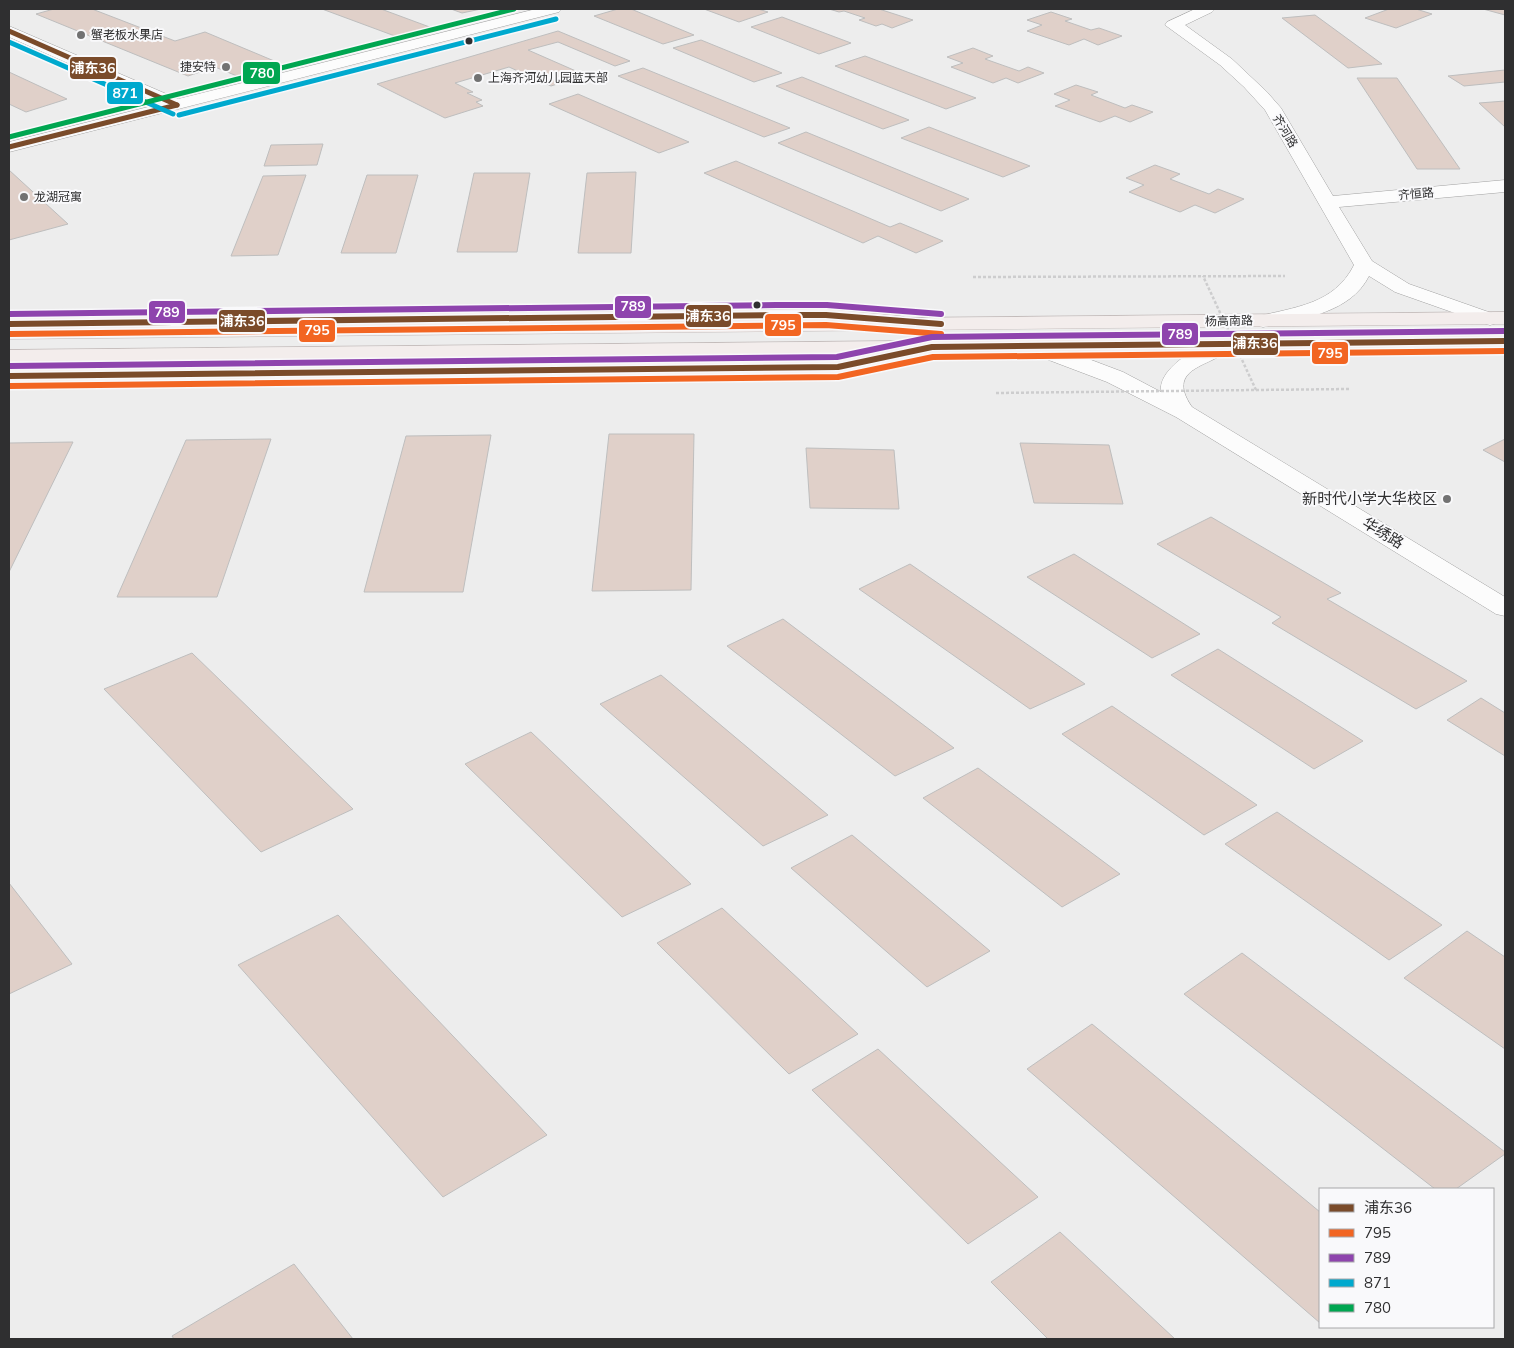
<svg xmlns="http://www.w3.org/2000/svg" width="1514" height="1348" font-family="Mulish,'Noto Sans SC',sans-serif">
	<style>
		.building { fill: #e0d0c9; stroke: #bebebe }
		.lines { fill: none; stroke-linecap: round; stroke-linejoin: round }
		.minor-casing { stroke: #a2a2a2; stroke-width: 1 }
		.tertiary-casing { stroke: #a2a2a2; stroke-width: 1 }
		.primary-casing { stroke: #c3bbba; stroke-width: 1 }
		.trunk-casing { stroke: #c3bbba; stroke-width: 1 }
		.path { stroke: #cdcdce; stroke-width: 2.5; stroke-dasharray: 3 2; stroke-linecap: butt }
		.minor { fill: #fcfcfc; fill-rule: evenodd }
		.tertiary { fill: #fcfcfc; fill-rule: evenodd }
		.primary { fill: #f6f1f0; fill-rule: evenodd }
		.trunk { fill: #f3edec; fill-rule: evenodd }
		.path-bridge { stroke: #cdcdce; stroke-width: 2.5; stroke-dasharray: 3 2; stroke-linecap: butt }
		.bus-1-far1-casing { stroke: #f9f9fb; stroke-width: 8 }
		.bus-1-casing { stroke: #f9f9fb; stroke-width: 9 }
		.bus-2-casing { stroke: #f9f9fb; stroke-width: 9 }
		.bus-3-casing { stroke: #f9f9fb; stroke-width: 9 }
		.bus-4-casing { stroke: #f9f9fb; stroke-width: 8 }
		.bus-5-casing { stroke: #f9f9fb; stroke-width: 8 }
		.bus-1-far1 { stroke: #7a4b2a; stroke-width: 5 }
		.bus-1 { stroke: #7a4b2a; stroke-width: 6 }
		.bus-2 { stroke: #f26522; stroke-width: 6 }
		.bus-3 { stroke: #8e44ad; stroke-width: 6 }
		.bus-4 { stroke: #00a9ce; stroke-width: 5 }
		.bus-5 { stroke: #00a651; stroke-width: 5 }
		.poi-dot { fill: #727272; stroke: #f9f9fb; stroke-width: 2 }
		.bus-dot { fill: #2f2f30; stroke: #f9f9fb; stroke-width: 2 }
		.labels { text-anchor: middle; stroke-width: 4; stroke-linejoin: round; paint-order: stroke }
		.far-poi-label { font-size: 12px; fill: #2f2f30; stroke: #f9f9fb; text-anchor: start }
		.far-street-label { font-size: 12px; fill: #2f2f30; stroke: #f9f9fb }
		.poi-label { font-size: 15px; fill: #2f2f30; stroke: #f9f9fb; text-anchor: end }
		.street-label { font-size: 15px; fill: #2f2f30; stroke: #f9f9fb }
		.line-badge { stroke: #f9f9fb; stroke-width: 2 }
		.badge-label { font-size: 14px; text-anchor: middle; font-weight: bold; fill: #fff }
	</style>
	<rect width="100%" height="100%" fill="#ededed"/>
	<!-- building -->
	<g class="building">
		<polygon points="54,9 92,9 175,41 205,32 279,63 237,76 215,67 188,76 36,14"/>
		<polygon points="322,9 381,9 435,29 403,39"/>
		<polygon points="451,9 481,9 462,13"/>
		<polygon points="618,9 631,9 694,35 663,44 594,16"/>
		<polygon points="704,9 758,9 768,12 739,22"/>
		<polygon points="829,9 879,9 913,20 892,28 882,24 876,26 859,20 865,18 844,11 839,12"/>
		<polygon points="1389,9 1416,9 1432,14 1396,28 1365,18"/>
		<polygon points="1483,9 1505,9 1505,15"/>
		<polygon points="1051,12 1072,19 1065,21 1091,30 1099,28 1122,36 1098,45 1084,39 1069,45 1027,31 1042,25 1027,20"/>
		<polygon points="1315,15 1382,64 1348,68 1282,18"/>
		<polygon points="782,17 851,43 819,54 751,27"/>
		<polygon points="558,31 630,61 615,66 558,42 528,50 585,75 551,86 509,67 455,83 473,92 467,93 482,100 476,102 483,106 445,118 377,84"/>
		<polygon points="701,40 782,73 754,82 673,48"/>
		<polygon points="973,48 993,56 985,59 1019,71 1028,67 1044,73 1018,83 1006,78 993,83 951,67 963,63 947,57"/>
		<polygon points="865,56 976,98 946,109 835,66"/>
		<polygon points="643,68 790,128 764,137 618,76"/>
		<polygon points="1505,70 1505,82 1464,86 1448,76"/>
		<polygon points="9,72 67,99 26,112 9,104"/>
		<polygon points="802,77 909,120 883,129 776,86"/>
		<polygon points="1357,78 1397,78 1460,169 1417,169"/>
		<polygon points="1076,85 1098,92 1091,95 1125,108 1132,105 1153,112 1130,122 1115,116 1100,122 1055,106 1070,100 1054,94"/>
		<polygon points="578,94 689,142 659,153 549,104"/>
		<polygon points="1505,101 1505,127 1479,103"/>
		<polygon points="929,127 1030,166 1003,177 901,138"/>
		<polygon points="806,132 969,199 941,211 778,143"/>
		<polygon points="323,144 317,165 264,166 271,145"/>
		<polygon points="736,161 890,227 900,223 943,241 916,253 878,236 863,243 704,173"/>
		<polygon points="1155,165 1180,174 1170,179 1209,194 1218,189 1244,199 1215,213 1195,205 1180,212 1129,192 1144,185 1126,178"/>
		<polygon points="9,170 68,224 9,240"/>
		<polygon points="636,172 631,253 578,253 587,173"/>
		<polygon points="474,173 530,173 517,252 457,252"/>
		<polygon points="306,175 278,255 231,256 263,176"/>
		<polygon points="367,175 418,175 396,253 341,253"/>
		<polygon points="609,434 694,434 691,590 592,591"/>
		<polygon points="491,435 463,592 364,592 406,436"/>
		<polygon points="271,439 217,597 117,597 186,440"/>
		<polygon points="1505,439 1505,462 1483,450"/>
		<polygon points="73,442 9,572 9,443"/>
		<polygon points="1020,443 1109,445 1123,504 1034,503"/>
		<polygon points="806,448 894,450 899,509 810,508"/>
		<polygon points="1211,517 1341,593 1327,599 1467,681 1416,709 1272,623 1281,617 1157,544"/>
		<polygon points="1074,554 1200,634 1152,658 1027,577"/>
		<polygon points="910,564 1085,684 1030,709 859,589"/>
		<polygon points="783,619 954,748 895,776 727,646"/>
		<polygon points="1218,649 1363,741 1314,769 1171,675"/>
		<polygon points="192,653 353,809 261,852 104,689"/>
		<polygon points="661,675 828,815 763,846 600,704"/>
		<polygon points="1481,698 1505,713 1505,756 1447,720"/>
		<polygon points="1112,706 1257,805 1204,835 1062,734"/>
		<polygon points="531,732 691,884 622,917 465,764"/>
		<polygon points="978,768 1120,874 1062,907 923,798"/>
		<polygon points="1277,812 1442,925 1389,960 1225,844"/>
		<polygon points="852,835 990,951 927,987 791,868"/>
		<polygon points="9,883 72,964 9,994"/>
		<polygon points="722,908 858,1034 789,1074 657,943"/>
		<polygon points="338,915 547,1135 443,1197 238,965"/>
		<polygon points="1467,931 1505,957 1505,1049 1404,978"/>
		<polygon points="1242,953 1505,1152 1505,1154 1456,1189 1435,1189 1184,994"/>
		<polygon points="1092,1024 1320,1212 1320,1323 1027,1069"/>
		<polygon points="878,1049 1038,1197 968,1244 812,1090"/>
		<polygon points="1060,1232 1175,1339 1048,1339 991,1282"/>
		<polygon points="294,1264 353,1339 174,1339 172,1336"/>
	</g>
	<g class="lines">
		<!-- minor casing -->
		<g class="minor-casing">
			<g id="minor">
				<path d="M1195 9H1215L1212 12 1185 25 1232 59 1267 92 1281 108 1333 196 1505 180V192L1339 207 1372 261 1409 284 1497 315 1501 319 1497 323 1490 325 1483 323 1395 292 1369 276C1350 314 1300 319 1263 327L1256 325 1252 321 1256 317C1294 307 1334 305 1354 265L1265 110 1244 87 1220 65 1165 25 1167 22Z"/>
				<path d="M1224 338 1232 339 1235 344C1219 367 1162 364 1192 407L1505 597V616L1496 614 1176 417 1107 382 1025 351 1022 346 1025 341 1033 340 1041 341 1123 372 1161 392C1157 367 1204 342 1224 338Z"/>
			</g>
		</g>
		<!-- tertiary casing -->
		<g class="tertiary-casing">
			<polygon id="tertiary" points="536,9 562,9 559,12 9,152 9,142 160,104 9,37 9,26 178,99"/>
		</g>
		<!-- primary casing -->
		<g class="primary-casing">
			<g id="primary">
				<polygon points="826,309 900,316 907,318 911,322 907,326 900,328 826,321 776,321 9,330 9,318"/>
				<polygon points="932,341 940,342 943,347 940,352 838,374 9,383 9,369 838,360"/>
			</g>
		</g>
		<!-- trunk casing -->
		<g class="trunk-casing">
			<g id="trunk">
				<polygon points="1505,312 1505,324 9,339 9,327"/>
				<polygon points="1505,335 1505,347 9,363 9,350"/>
			</g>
		</g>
		<!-- path -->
		<g class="path">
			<polyline points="973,277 1285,276"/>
			<polyline points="1256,390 1350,389"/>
		</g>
		<!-- minor -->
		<use href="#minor" class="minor"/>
		<!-- tertiary -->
		<use href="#tertiary" class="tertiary"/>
		<!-- primary -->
		<use href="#primary" class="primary"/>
		<!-- trunk -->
		<use href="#trunk" class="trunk"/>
		<!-- path-bridge -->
		<polyline class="path-bridge" points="996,393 1256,390 1203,276"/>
		<!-- bus-1-far1 casing -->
		<g class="bus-1-far1-casing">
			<g id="bus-1-far1">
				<polyline points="9,31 177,105"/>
				<polyline points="9,147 177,105"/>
			</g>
		</g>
		<!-- bus-1 casing -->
		<g class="bus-1-casing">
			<g id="bus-1">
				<polyline points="9,324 776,315 826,315 941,324"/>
				<polyline points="9,376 838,367 932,347 1505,341"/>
			</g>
		</g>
		<!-- bus-2 casing -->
		<g class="bus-2-casing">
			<g id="bus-2">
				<polyline points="9,334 826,325 941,334"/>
				<polyline points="9,386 838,377 933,357 1505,351"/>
			</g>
		</g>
		<!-- bus-3 casing -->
		<g class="bus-3-casing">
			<g id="bus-3">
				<polyline points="9,314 776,305 827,305 941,314"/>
				<polyline points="9,366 837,357 932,337 1505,331"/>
			</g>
		</g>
		<!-- bus-4 casing -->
		<g class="bus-4-casing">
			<g id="bus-4">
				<polyline points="9,42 173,114"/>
				<polyline points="179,115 556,19"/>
			</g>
		</g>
		<!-- bus-5 casing -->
		<g class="bus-5-casing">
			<polyline id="bus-5" points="9,137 514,9"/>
		</g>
		<!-- bus-1-far1 -->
		<use href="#bus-1-far1" class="bus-1-far1"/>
		<!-- bus-1 -->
		<use href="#bus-1" class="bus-1"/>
		<!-- bus-2 -->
		<use href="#bus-2" class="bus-2"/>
		<!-- bus-3 -->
		<use href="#bus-3" class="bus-3"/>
		<!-- bus-4 -->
		<use href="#bus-4" class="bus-4"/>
		<!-- bus-5 -->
		<use href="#bus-5" class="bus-5"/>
	</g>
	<!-- markers -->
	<g class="poi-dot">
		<circle cx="81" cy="35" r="5"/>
		<circle cx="226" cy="67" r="5"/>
		<circle cx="478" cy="78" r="5"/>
		<circle cx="24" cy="197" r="5"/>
		<circle cx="1447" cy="499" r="5"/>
	</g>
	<g class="bus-dot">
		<circle cx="469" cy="41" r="4.5"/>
		<circle cx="757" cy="305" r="4.5"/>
	</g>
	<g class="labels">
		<!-- far-poi labels -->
		<g class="far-poi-label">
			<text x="91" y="39">蟹老板水果店</text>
			<text x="216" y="71" text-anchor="end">捷安特</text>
			<text x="488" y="82">上海齐河幼儿园蓝天部</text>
			<text x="34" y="201">龙湖冠寓</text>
		</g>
		<!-- far-street labels -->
		<g class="far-street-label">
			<text transform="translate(1285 131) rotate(59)" y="4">齐河路</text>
			<text transform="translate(1416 194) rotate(-5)" y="4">齐恒路</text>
			<text transform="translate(1229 321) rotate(-1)" y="4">杨高南路</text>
		</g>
		<!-- poi labels -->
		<g class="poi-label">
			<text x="1437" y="504">新时代小学大华校区</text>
		</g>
		<!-- street labels -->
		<g class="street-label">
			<text transform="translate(1383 533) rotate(31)" y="5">华绣路</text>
		</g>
	</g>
	<g class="line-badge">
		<rect x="69" y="56" width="48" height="24" rx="5" fill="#7a4b2a"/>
		<rect x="242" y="61" width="39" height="24" rx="5" fill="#00a651"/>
		<rect x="106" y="81" width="38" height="24" rx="5" fill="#00a9ce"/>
		<rect x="614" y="295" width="38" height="24" rx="5" fill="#8e44ad"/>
		<rect x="148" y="300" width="38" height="24" rx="5" fill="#8e44ad"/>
		<rect x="685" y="304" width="47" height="24" rx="5" fill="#7a4b2a"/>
		<rect x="218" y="309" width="48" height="24" rx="5" fill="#7a4b2a"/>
		<rect x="764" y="313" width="38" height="24" rx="5" fill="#f26522"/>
		<rect x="298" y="319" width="38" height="24" rx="5" fill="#f26522"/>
		<rect x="1161" y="322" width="38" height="24" rx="5" fill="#8e44ad"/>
		<rect x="1232" y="332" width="47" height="24" rx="5" fill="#7a4b2a"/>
		<rect x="1311" y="341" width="38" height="24" rx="5" fill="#f26522"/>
	</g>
	<g class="badge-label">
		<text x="93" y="73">浦东36</text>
		<text x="262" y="78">780</text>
		<text x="125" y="98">871</text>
		<text x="633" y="311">789</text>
		<text x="167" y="317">789</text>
		<text x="708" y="321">浦东36</text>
		<text x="242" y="326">浦东36</text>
		<text x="783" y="330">795</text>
		<text x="317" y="335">795</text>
		<text x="1180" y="339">789</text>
		<text x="1255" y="348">浦东36</text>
		<text x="1330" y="358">795</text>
	</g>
	<!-- border -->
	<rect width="1514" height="1348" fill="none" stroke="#2f2f30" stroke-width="20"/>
	<!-- legend -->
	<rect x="1319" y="1188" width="175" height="140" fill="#f9f9fb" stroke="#a8a8aa"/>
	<rect x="1329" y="1204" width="25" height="8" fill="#7a4b2a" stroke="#a8a8aa"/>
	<text x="1364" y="1213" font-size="15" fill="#2f2f30">浦东36</text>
	<rect x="1329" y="1229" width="25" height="8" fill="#f26522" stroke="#a8a8aa"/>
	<text x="1364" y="1238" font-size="15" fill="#2f2f30">795</text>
	<rect x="1329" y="1254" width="25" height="8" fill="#8e44ad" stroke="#a8a8aa"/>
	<text x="1364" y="1263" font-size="15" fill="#2f2f30">789</text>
	<rect x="1329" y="1279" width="25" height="8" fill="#00a9ce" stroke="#a8a8aa"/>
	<text x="1364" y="1288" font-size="15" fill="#2f2f30">871</text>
	<rect x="1329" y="1304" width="25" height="8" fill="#00a651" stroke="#a8a8aa"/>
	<text x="1364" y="1313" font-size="15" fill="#2f2f30">780</text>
</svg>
